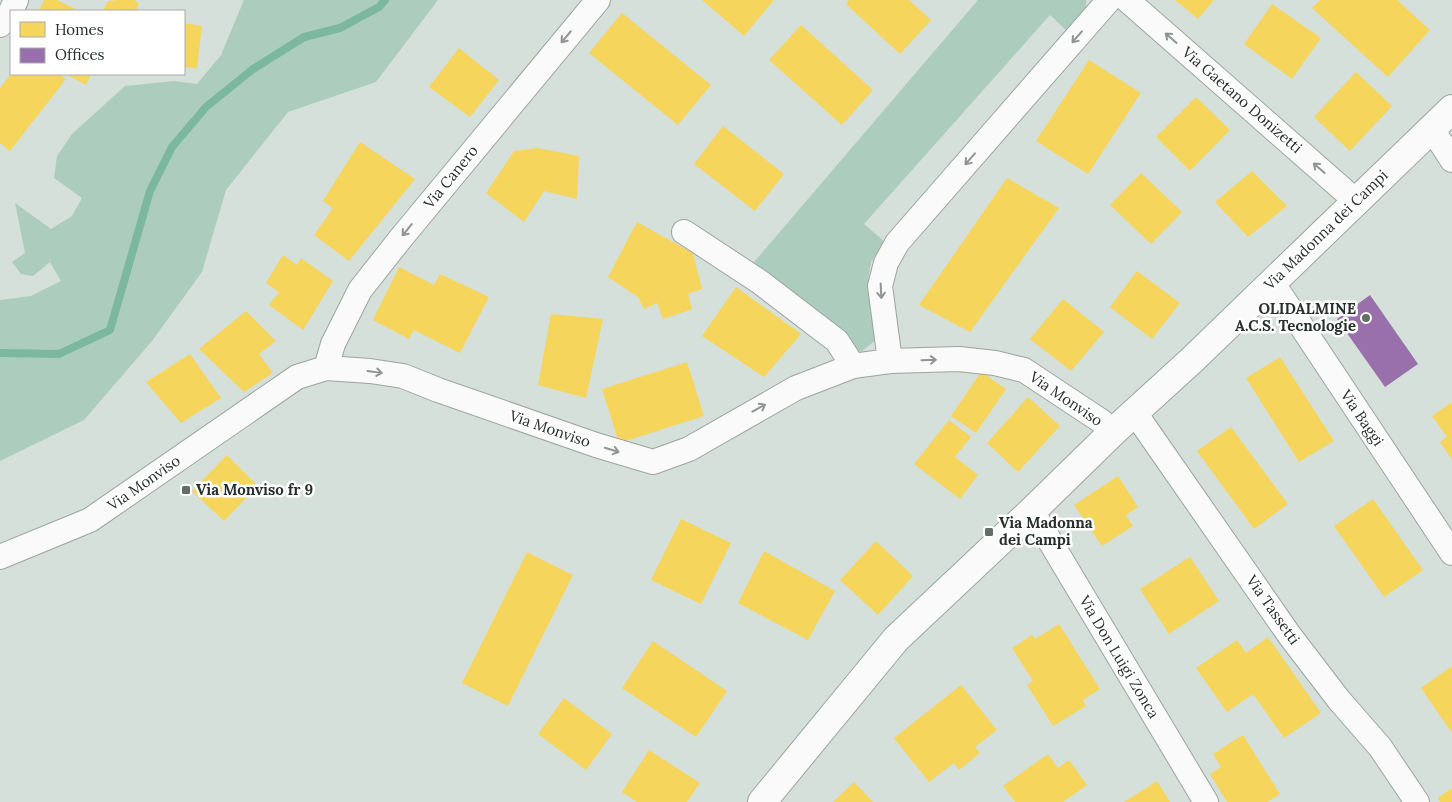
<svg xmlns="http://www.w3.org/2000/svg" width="1452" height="802" font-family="Lora,serif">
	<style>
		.green { fill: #accdbd }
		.homes { fill: #f6d55c }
		.offices { fill: #9970ab }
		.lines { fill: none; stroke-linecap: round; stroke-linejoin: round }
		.stream { stroke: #7bb89d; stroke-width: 8 }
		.minor-casing { stroke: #9ca4a0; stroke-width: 26 }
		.tertiary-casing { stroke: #9ca4a0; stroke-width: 30 }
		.minor { stroke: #f9faf9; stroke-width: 24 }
		.tertiary { stroke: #f9faf9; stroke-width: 28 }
		.oneway { stroke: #909492 }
		.poi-dot { fill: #646d68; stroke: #fff; stroke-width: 2 }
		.labels { text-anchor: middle; stroke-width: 5; stroke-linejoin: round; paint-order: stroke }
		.street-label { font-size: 15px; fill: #272f2b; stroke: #fff }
		.poi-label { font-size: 15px; font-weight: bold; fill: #272f2b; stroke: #fff; text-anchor: start }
	</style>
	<rect width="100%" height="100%" fill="#d5e0da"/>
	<!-- green -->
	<g class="green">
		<polygon points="244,0 438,0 376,82 288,112 226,190 202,272 152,341 84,420 0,461 0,300 31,296 61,281 50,262 33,276 21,274 12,262 25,253 15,203 51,229 72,216 82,198 54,178 57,156 72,134 125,86 174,81 197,84 221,55"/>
		<polygon points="978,0 1086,0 1086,11 1069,33 1050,15 864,224 885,242 871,262 867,288 877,339 861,352 849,346 748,269"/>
	</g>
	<!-- homes -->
	<g class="homes">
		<polygon points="44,0 57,0 79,11 39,11"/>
		<polygon points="119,0 134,0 139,3 136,11 103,11 108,1"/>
		<polygon points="702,0 774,0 744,36"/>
		<polygon points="849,0 909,0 931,20 900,54 846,4"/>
		<polygon points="1175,0 1214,0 1198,19"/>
		<polygon points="1320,0 1397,0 1430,30 1388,77 1312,8"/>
		<polygon points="1272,4 1321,38 1292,79 1244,44"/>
		<polygon points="622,13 711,85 678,125 589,53"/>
		<polygon points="184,23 202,26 197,68 184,67"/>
		<polygon points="801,25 873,90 842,125 769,60"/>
		<polygon points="459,48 499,80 470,117 429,87"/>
		<polygon points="1089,60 1141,93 1088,174 1036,141"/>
		<polygon points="1356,72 1392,106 1350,151 1314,117"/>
		<polygon points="11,74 59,74 66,79 10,151 0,143 0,88"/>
		<polygon points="66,74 91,74 86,85"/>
		<polygon points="1196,97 1230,130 1190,171 1156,137"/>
		<polygon points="723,126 784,174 755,211 694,164"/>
		<polygon points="360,142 415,179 349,261 314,235 333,208 323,201"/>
		<polygon points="538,148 579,156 577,199 544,191 524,222 486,193 514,151"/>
		<polygon points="1252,171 1287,206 1248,237 1215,202"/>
		<polygon points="1141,173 1182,212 1151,244 1110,205"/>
		<polygon points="1007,178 1059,208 970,332 919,305"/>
		<polygon points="637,222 693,253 702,289 688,294 692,309 663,319 657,303 644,309 638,297 608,277"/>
		<polygon points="283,255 297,265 301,258 333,281 303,330 269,305 279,292 266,283"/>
		<polygon points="399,267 434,285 440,274 489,297 460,353 414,330 409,339 373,320"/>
		<polygon points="1137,271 1180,303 1152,339 1110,307"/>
		<polygon points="736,287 801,334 764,377 702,336"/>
		<polygon points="1063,299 1104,332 1071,371 1030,339"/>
		<polygon points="246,311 276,341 259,354 273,373 244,392 199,349"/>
		<polygon points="551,314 603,319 586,398 538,385"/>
		<polygon points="190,354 221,398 181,423 146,382"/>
		<polygon points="1280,357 1334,441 1299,462 1246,378"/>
		<polygon points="687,362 704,416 619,443 602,389"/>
		<polygon points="981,372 1006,389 976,433 951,416"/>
		<polygon points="1028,397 1060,426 1018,472 987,443"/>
		<polygon points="1452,402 1452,460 1440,442 1447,437 1432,416"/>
		<polygon points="949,420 971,437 955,457 978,475 960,499 914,464"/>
		<polygon points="1231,427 1288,504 1254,529 1197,451"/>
		<polygon points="227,455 258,486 224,521 192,491"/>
		<polygon points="1118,476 1138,507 1126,515 1133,526 1102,546 1074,505"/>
		<polygon points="1373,499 1423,570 1384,597 1334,526"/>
		<polygon points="681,519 731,543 701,604 651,580"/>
		<polygon points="876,541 913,576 878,615 840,580"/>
		<polygon points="764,551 835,591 808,640 738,603"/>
		<polygon points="527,552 573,575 508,706 462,683"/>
		<polygon points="1190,557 1219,601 1169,634 1140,589"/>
		<polygon points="1059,624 1100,689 1083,700 1086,706 1053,726 1027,685 1033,681 1012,648 1032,635 1035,639"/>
		<polygon points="1268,637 1321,713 1284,738 1253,694 1227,712 1196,668 1237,640 1246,653"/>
		<polygon points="653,641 727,691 696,737 622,688"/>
		<polygon points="1452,666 1452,733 1421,688"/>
		<polygon points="961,685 997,730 975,747 980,753 959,770 954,763 929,782 894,738"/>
		<polygon points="564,698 612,734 586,770 538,734"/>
		<polygon points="1243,735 1280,794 1267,802 1227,802 1210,774 1221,767 1213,754"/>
		<polygon points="649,750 700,783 687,802 637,802 622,792"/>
		<polygon points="1048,754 1058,768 1069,760 1087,785 1063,802 1015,802 1003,786"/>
		<polygon points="1157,781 1170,802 1124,802"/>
		<polygon points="854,782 873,802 833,802"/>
		<polygon points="1452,788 1452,802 1440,802 1438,798"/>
	</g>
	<!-- offices -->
	<polygon class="offices" points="1370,295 1418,364 1385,387 1337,319"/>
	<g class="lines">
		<!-- stream -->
		<polyline class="stream" points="0,353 59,354 110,330 150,191 172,147 206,107 253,69 304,37 340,28 379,7 385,0"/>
		<!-- minor casing -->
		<g class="minor-casing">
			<g id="minor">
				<polyline points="1127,0 1356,201"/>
				<polyline points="0,25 10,13 16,0"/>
				<polyline points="1432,129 1452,160"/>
				<polyline points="684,232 760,282 837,341 853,366"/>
				<polyline points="1272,282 1452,553"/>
				<polyline points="890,361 880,286 886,263 897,243 1109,0"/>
				<polyline points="326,368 333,344 360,290 401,238 598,0"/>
				<polyline points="1135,413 1290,636 1339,700 1380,747 1417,802"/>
				<polyline points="1032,511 1206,802"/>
				<polyline points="0,557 90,520 297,377 326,368 370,371 403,376 438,390 596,445 653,462 689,449 796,388 853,366 890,361 959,359 995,363 1024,370 1101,421 1113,432"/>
			</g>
		</g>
		<!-- tertiary casing -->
		<g class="tertiary-casing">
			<polyline id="tertiary" points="762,802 896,639 1032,511 1113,432 1192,360 1452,109"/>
		</g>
		<!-- minor -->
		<use href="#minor" class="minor"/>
		<!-- tertiary -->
		<use href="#tertiary" class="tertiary"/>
	</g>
	<!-- one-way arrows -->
	<defs><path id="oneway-shaft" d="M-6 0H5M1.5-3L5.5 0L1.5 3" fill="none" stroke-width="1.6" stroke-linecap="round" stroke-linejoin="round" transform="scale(1.25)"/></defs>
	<g class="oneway">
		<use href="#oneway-shaft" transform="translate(566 37) rotate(130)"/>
		<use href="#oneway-shaft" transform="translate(1077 37) rotate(131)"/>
		<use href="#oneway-shaft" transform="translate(1171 38) rotate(-139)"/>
		<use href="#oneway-shaft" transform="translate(970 159) rotate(131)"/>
		<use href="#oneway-shaft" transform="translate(1319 168) rotate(-139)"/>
		<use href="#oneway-shaft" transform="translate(407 230) rotate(129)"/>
		<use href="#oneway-shaft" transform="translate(881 291) rotate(87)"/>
		<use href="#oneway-shaft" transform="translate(929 360) rotate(-2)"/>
		<use href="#oneway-shaft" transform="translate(375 372) rotate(8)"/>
		<use href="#oneway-shaft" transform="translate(759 408) rotate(-29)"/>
		<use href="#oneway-shaft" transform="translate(612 450) rotate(17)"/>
	</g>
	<!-- markers -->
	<g class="poi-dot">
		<circle cx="1366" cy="318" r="5"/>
		<rect x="181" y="485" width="10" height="10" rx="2.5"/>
		<rect x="984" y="527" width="10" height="10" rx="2.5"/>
	</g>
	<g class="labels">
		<!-- street labels -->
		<g class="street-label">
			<text transform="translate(1242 100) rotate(41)" y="5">Via Gaetano Donizetti</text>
			<text transform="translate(451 177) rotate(-51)" y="5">Via Canero</text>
			<text transform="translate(1326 230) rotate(-44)" y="5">Via Madonna dei Campi</text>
			<text transform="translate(1066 399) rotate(34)" y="5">Via Monviso</text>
			<text transform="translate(1362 418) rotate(56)" y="5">Via Baggi</text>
			<text transform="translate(550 429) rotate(19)" y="5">Via Monviso</text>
			<text transform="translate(144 483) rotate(-35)" y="5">Via Monviso</text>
			<text transform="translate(1273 610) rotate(55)" y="5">Via Tassetti</text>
			<text transform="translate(1119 657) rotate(59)" y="5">Via Don Luigi Zonca</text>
		</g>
		<!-- poi labels -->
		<g class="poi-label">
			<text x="1356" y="314" text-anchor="end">OLIDALMINE<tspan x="1356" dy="17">A.C.S. Tecnologie</tspan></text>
			<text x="196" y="495">Via Monviso fr 9</text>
			<text x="999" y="528">Via Madonna<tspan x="999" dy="17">dei Campi</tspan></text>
		</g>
	</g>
	<!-- legend -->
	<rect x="10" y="10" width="175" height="65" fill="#ffffff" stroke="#a9acaa"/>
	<rect x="20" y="22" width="25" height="15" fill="#f6d55c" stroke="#a9acaa"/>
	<text x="55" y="35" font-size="15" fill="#272f2b">Homes</text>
	<rect x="20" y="48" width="25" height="15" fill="#9970ab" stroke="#a9acaa"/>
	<text x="55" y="60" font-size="15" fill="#272f2b">Offices</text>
</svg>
